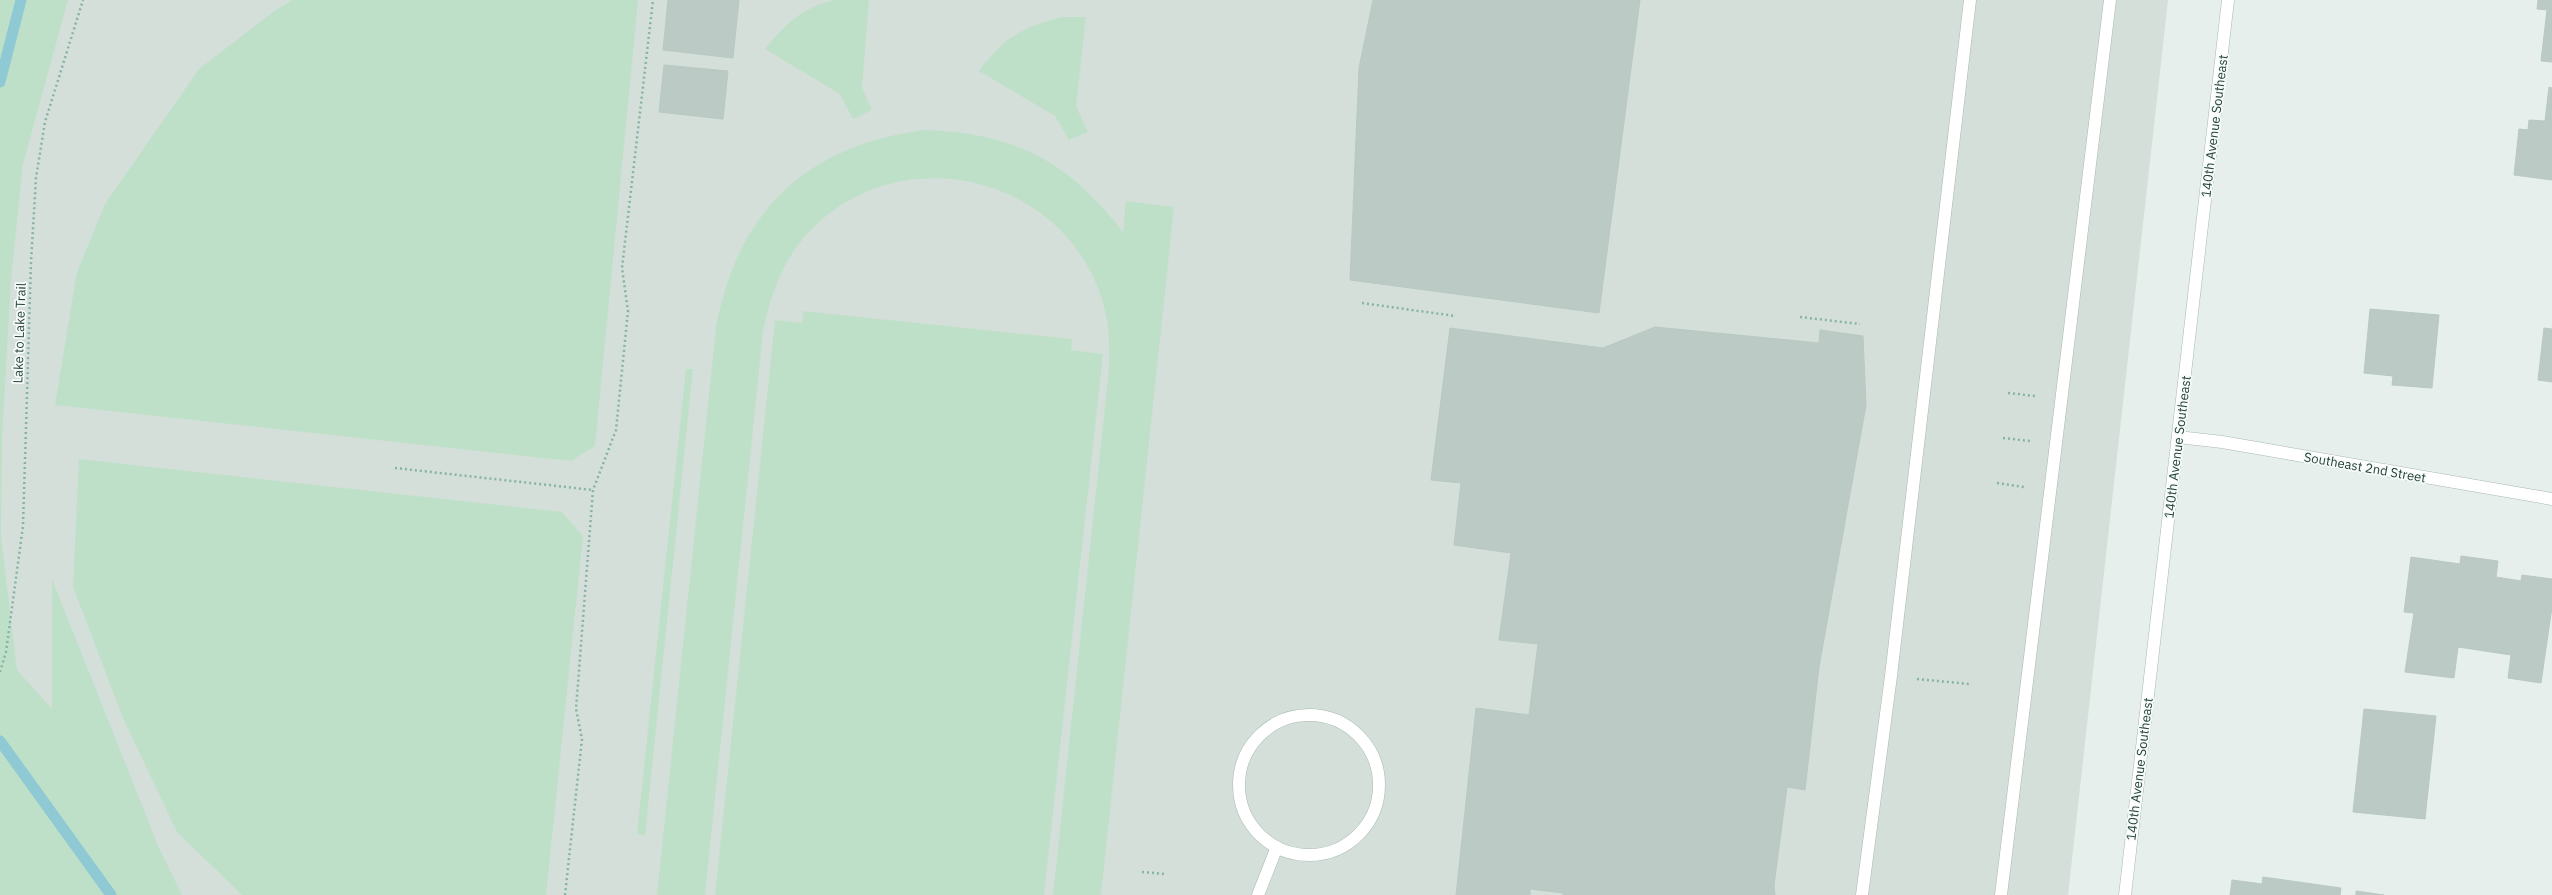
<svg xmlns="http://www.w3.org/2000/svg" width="2552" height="895" font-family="'IBM Plex Sans',sans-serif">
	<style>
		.built { fill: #d4dfda }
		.green { fill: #bfe0c8 }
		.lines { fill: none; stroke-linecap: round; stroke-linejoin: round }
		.stream { stroke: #8ec9d4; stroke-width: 11 }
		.building { fill: #bbcac4; stroke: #b8c9c2 }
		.service-casing { stroke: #a8b8b2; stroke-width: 13 }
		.minor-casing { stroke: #a8b8b2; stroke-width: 13 }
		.tertiary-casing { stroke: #a8b8b2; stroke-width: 13 }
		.path { stroke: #86b3a5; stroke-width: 2.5; stroke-dasharray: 2 3; stroke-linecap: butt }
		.service { stroke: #fff; stroke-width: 12 }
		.minor { stroke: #fff; stroke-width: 12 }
		.tertiary { stroke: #fff; stroke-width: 12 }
		.labels { text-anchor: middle; stroke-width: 3.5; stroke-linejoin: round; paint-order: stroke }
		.street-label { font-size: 13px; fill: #24423a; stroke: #f7fbf9 }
	</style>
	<rect width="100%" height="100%" fill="#e6efeb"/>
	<!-- built -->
	<polygon class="built" points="24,0 2168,0 2068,895 0,895 0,229"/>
	<!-- green -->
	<g class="green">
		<polygon points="0,0 68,0 23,164 11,279 2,438 1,536 17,670 52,709 52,579 159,848 182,895 0,895"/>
		<polygon points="292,0 638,0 595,446 571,461 55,405 77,272 105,204 199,69 273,12"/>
		<path d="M833 0H869L862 88 872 110 853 119 840 94 765 49C786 24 800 9 833 0Z"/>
		<path d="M1061 17H1086L1076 106 1088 132 1069 140 1055 116 979 71C1003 38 1021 28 1061 17Z"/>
		<path d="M925 130C1015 133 1068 161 1123 232L1126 201 1174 207 1101 895H1053L1109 369C1109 351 1110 333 1106 315 1077 178 901 131 807 234 782 262 770 296 763 332L705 895H657L716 327C738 210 807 145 925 130Z"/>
		<polygon points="803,311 1072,339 1071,350 1103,354 1044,895 715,895 775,320 802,323"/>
		<polygon points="686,369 693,369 645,835 637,834"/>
		<polygon points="79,459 562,512 583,536 546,895 242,895 177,832 123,718 73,587"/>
	</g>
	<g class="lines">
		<!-- stream -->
		<g class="stream">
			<polyline points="0,82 21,0"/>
			<polyline points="0,741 111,895"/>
		</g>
	</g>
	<!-- building -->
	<g class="building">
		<polygon points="668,0 739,0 733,58 663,50"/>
		<polygon points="1373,0 1640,0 1599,313 1350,280 1359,68"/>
		<polygon points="2538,0 2552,0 2552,62 2541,61 2547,10 2537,9"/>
		<polygon points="664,65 728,71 723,119 659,112"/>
		<polygon points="2549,87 2552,88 2552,180 2514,175 2519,129 2528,130 2529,120 2545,121"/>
		<polygon points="2370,309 2439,315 2432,388 2392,385 2393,376 2364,373"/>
		<polygon points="1655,327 1819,343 1820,330 1863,336 1866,405 1819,667 1805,790 1787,787 1774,885 1775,895 1563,895 1563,893 1530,889 1530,895 1456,895 1476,708 1529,715 1538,644 1499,640 1511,553 1454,545 1461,483 1431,480 1450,328 1603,348"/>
		<polygon points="2544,328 2552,329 2552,382 2538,380"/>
		<polygon points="2461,556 2498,561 2496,577 2521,581 2522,575 2552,579 2552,607 2541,683 2508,678 2511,655 2458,647 2454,678 2405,672 2414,613 2404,612 2411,557 2460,564"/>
		<polygon points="2364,709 2436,716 2425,819 2353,812"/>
		<polygon points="2263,877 2341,888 2340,895 2230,895 2232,880 2262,884"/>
		<polygon points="2356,891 2384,895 2356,895"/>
	</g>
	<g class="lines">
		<!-- service casing -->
		<g class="service-casing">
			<g id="service">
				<circle cx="1309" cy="785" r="70"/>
				<polyline points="1258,895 1277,847"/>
				<polyline points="1862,895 1891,676 1970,0"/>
				<polyline points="2001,895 2110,0"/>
			</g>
		</g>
		<!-- minor casing -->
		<g class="minor-casing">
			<polyline id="minor" points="2178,437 2222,442 2552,499"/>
		</g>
		<!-- tertiary casing -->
		<g class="tertiary-casing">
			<polyline id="tertiary" points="2125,895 2228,0"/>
		</g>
		<!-- path -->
		<g class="path">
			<polyline points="1362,303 1455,316"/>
			<polyline points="1800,317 1860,324"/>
			<polyline points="2008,393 2035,396"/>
			<polyline points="2003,438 2030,441"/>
			<polyline points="395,468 593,490"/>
			<polyline points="1997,483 2024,487"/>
			<polyline points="0,672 6,652 23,526 31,262 36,178 45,122 83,0"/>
			<polyline points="1917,679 1969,684"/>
			<polyline points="1142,872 1165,874"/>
			<polyline points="565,895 582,739 576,709 593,490 616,430 628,311 622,268 653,0"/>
		</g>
		<!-- service -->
		<use href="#service" class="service"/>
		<!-- minor -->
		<use href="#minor" class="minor"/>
		<!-- tertiary -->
		<use href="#tertiary" class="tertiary"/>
	</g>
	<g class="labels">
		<!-- street labels -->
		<g class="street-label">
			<text transform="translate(2214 126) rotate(-83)" y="5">140th Avenue Southeast</text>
			<text transform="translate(19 333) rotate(-88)" y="5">Lake to Lake Trail</text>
			<text transform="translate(2177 447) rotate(-83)" y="5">140th Avenue Southeast</text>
			<text transform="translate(2365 467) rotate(10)" y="5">Southeast 2nd Street</text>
			<text transform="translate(2139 769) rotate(-83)" y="5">140th Avenue Southeast</text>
		</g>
	</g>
</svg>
